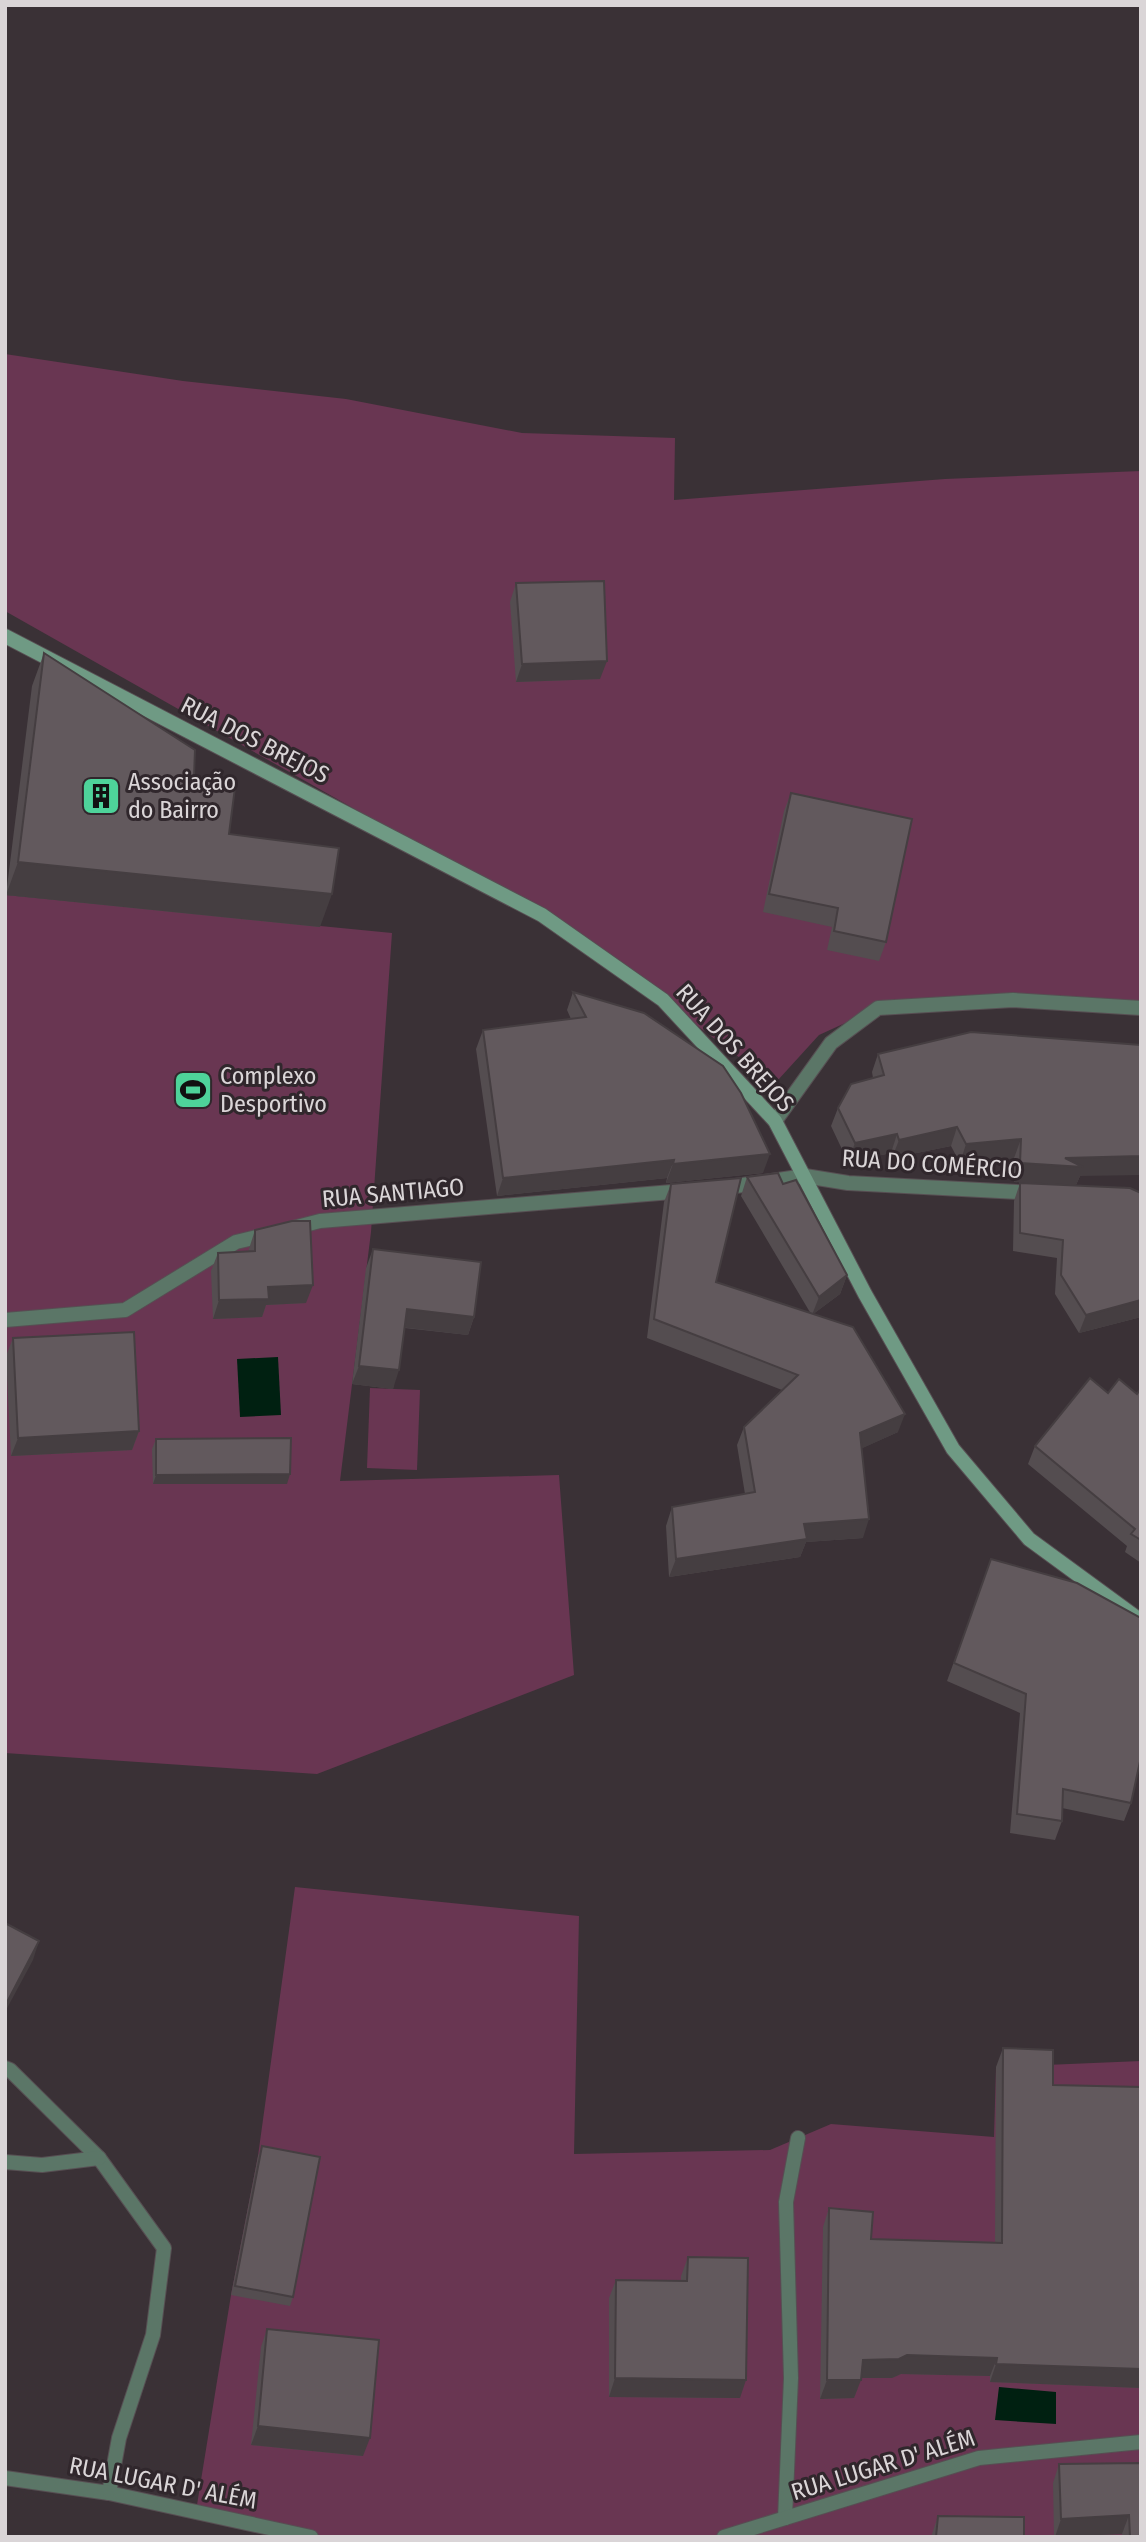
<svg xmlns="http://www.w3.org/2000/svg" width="1146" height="2542" font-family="'Fira Sans Condensed',sans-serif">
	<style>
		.green { fill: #693652 }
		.water { fill: #002011 }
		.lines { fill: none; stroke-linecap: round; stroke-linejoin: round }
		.lane-casing { stroke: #574f53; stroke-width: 16 }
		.street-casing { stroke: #574f53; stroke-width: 16 }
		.secondary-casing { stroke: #574f53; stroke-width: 16 }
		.lane { stroke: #5b7667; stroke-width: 14 }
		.street { stroke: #5b7667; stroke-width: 14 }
		.secondary { stroke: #6f9a84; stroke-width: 14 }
		.wall { fill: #544d50 }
		.shaded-wall { fill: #453e41 }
		.building { fill: #62595d; stroke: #453e41; stroke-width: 2 }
		.labels { text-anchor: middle; stroke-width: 6; stroke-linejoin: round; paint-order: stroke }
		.street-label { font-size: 24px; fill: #dad5d7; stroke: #30272c }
		.poi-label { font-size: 24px; fill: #dad5d7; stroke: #30272c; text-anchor: start }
	</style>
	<rect width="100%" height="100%" fill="#3a3136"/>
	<!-- green -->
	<g class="green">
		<polygon points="5,354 183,381 346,399 522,433 675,438 674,500 945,479 1141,471 1141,1008 1013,1000 878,1008 819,1035 778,1080 756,1070 663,1000 542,915 5,611"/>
		<polygon points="6,895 392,933 371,1232 340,1481 559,1475 574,1675 317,1774 5,1753"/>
		<polygon points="370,1388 420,1390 417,1470 367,1468"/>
		<polygon points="295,1887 579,1916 574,2154 770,2150 831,2124 994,2137 996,2067 1141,2061 1141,2537 311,2537 196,2511 231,2295 258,2156"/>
	</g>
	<!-- water -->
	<g class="water">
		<polygon points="278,1357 281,1415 240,1417 237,1359"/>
		<polygon points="999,2387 1056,2392 1056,2424 995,2420"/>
	</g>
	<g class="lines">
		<!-- lane casing -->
		<g class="lane-casing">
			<g id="lane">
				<polyline points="5,2068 10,2070 99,2158 164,2248 153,2335 119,2438 109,2493"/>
				<polyline points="5,2162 42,2165 99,2158"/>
			</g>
		</g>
		<!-- street casing -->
		<g class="street-casing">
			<g id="street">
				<polyline points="775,1121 831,1043 878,1008 1013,1000 1141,1008"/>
				<polyline points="722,1188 805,1176 848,1183 1036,1193"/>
				<polyline points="293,1228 320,1221 684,1191"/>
				<polyline points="5,1320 125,1310 236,1242 270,1234"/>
				<polyline points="5,2478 109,2493 311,2537"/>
				<polyline points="785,2518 791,2378 786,2202 798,2138"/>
				<polyline points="724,2537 979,2458 1141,2442"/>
			</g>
		</g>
		<!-- secondary casing -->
		<g class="secondary-casing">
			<polyline id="secondary" points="5,636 542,915 663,1000 775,1121 865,1294 953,1449 1029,1539 1141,1621"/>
		</g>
		<!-- lane -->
		<use href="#lane" class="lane"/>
		<!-- street -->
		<use href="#street" class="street"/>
		<!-- secondary -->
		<use href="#secondary" class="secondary"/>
	</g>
	<!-- wall -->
	<g class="wall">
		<polygon points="516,583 600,679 516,682 510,602"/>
		<polygon points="44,653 194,777 229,834 320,927 6,895 32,686"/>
		<polygon points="791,793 886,942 879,961 827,950 832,927 763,912 784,811"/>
		<polygon points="573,992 763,1173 666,1183 667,1178 497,1196 476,1049 483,1030 571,1019 567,1010"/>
		<polygon points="878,1054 1080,1176 1076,1185 1014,1182 1014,1158 960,1163 951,1146 892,1158 891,1153 848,1162 831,1126 838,1108 873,1078 872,1072"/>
		<polygon points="747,1177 783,1184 847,1275 840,1294 813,1314 898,1432 862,1448 863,1538 806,1542 800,1557 669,1577 666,1526 672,1507 745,1494 737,1445 744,1427 782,1390 647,1338 664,1202 671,1184 716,1282 811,1314 741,1196"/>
		<polygon points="1020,1183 1141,1193 1141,1317 1079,1333 1055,1294 1057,1258 1013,1251 1014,1201"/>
		<polygon points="255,1230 306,1303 266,1305 262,1317 213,1319 211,1271 218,1253 248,1252"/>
		<polygon points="373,1249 474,1317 468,1335 405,1328 393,1389 352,1384 366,1268"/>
		<polygon points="13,1338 139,1431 132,1450 11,1456 6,1356"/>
		<polygon points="1141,1388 1141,1563 1125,1552 1127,1546 1028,1464 1035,1446 1137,1394"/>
		<polygon points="156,1439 287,1484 153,1484 152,1449"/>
		<polygon points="991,1559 1131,1803 1124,1821 1062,1808 1062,1821 1055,1840 1010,1833 1020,1713 947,1681"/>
		<polygon points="1003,2048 1053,2085 1141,2087 1141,2388 990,2382 990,2376 901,2374 892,2378 861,2378 854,2398 820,2399 823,2227 829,2208 871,2239 995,2242 996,2067"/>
		<polygon points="262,2146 293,2297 290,2306 231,2295 258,2156"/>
		<polygon points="688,2257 740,2398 609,2397 609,2298 616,2280 681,2280 681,2276"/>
		<polygon points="267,2329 363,2456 251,2445 261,2347"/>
		<polygon points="1141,2463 1141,2537 1122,2537 1122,2534 1054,2537 1053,2483 1059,2464"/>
		<polygon points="938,2516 1024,2537 931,2537"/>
	</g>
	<!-- shaded-wall -->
	<g class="shaded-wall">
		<polygon points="607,661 600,679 516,682 522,664"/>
		<polygon points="18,862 332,894 320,927 6,895"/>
		<polygon points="957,1127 951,1146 892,1158 899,1140"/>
		<polygon points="897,1134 891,1153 848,1162 855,1143"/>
		<polygon points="1021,1139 1014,1158 960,1163 966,1144"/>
		<polygon points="770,1154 763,1173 666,1183 673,1164"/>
		<polygon points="1141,1156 1141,1175 1080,1176 1076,1185 1014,1182 1020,1163 1065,1158"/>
		<polygon points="674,1160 667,1178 497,1196 503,1178"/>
		<polygon points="847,1275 840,1294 812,1315 819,1297"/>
		<polygon points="313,1285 306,1303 266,1305 262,1317 213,1319 219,1300 268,1287"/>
		<polygon points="1141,1300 1141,1317 1079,1333 1086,1315"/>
		<polygon points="407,1309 474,1317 468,1335 400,1327"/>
		<polygon points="359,1366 399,1370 393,1389 352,1384"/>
		<polygon points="905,1414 898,1432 854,1452 860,1433"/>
		<polygon points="139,1431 132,1450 11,1456 18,1438"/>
		<polygon points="290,1474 287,1484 153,1484 156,1475"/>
		<polygon points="869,1519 863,1538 806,1542 800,1557 669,1577 676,1559 804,1524"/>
		<polygon points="39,1941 33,1960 5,2012 5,2006"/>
		<polygon points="907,2355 997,2358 990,2376 901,2374 892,2378 856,2378 863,2360"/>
		<polygon points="996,2364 1141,2369 1141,2388 990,2382"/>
		<polygon points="615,2378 746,2380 740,2398 609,2397"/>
		<polygon points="827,2380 861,2380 854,2398 820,2399"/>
		<polygon points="258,2426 370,2438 363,2456 251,2445"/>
		<polygon points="1129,2515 1122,2534 1055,2537 1061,2519"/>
	</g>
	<!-- building -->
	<g class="building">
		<polygon points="604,581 607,661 522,664 516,583"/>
		<polygon points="44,653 195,750 194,777 236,780 229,834 339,848 332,894 18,862"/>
		<polygon points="791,793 912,819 886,942 834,931 838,908 769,894"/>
		<polygon points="573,992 644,1013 723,1066 741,1093 770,1154 673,1164 674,1160 503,1178 483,1030 586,1017"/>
		<polygon points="971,1032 1141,1045 1141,1156 1065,1158 1083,1167 1020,1163 1021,1139 966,1144 957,1127 899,1140 897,1134 855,1143 838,1108 851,1084 884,1075 878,1054"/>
		<polygon points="778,1173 783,1184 796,1180 847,1275 819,1297 747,1177"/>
		<polygon points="741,1178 716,1282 853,1327 905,1414 860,1433 869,1519 804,1524 807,1539 676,1559 672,1507 755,1492 744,1427 798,1375 654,1319 671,1184"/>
		<polygon points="1020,1183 1130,1188 1141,1193 1141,1300 1086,1315 1061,1275 1063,1240 1020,1233"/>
		<polygon points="292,1221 310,1221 313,1285 268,1287 269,1299 219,1300 218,1253 255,1251 255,1230"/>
		<polygon points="373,1249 481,1262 474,1317 407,1309 399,1370 359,1366"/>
		<polygon points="134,1332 139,1431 18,1438 13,1338"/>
		<polygon points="1090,1378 1108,1393 1119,1379 1137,1394 1141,1388 1141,1540 1131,1534 1135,1529 1035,1446"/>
		<polygon points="291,1438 290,1474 156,1475 156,1439"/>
		<polygon points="991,1559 1077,1583 1141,1618 1141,1757 1131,1803 1063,1789 1062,1821 1017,1814 1026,1694 954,1663"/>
		<polygon points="5,1923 39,1941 5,2006"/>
		<polygon points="1003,2048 1053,2050 1053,2085 1141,2087 1141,2369 996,2364 997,2358 907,2355 899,2359 863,2360 861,2380 827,2380 829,2208 873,2212 871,2239 1002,2243"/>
		<polygon points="262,2146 320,2157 293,2297 235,2286"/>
		<polygon points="688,2257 748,2258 746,2380 615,2378 616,2280 687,2281"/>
		<polygon points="267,2329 379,2340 370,2438 258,2426"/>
		<polygon points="1141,2463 1141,2537 1130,2537 1129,2515 1061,2519 1059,2464"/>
		<polygon points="938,2516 1024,2517 1024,2537 936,2537"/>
	</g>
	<!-- icons -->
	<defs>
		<g id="building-square" transform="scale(2.0125)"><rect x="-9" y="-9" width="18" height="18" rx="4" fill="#4ed39a" stroke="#30272c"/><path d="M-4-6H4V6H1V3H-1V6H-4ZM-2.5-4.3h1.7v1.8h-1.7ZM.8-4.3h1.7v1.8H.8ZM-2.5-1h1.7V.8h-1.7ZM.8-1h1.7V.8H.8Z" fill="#111"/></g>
		<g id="stadium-square" transform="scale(2.0125)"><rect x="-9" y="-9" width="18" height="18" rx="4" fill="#4ed39a" stroke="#30272c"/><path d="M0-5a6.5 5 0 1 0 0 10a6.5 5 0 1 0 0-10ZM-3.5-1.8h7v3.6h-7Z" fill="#111"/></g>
	</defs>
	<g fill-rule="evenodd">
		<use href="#building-square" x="101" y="796"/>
		<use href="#stadium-square" x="193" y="1090"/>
	</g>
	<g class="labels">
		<!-- street labels -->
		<g class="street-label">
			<text transform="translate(255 740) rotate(27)" y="8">RUA DOS BREJOS</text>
			<text transform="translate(735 1048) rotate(48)" y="8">RUA DOS BREJOS</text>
			<text transform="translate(932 1164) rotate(4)" y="8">RUA DO COMÉRCIO</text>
			<text transform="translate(393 1193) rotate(-5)" y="8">RUA SANTIAGO</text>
			<text transform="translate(883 2465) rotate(-17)" y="8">RUA LUGAR D' ALÉM</text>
			<text transform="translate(163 2483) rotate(11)" y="8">RUA LUGAR D' ALÉM</text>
		</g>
		<!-- poi labels -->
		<g class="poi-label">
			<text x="128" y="790">Associação<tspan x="128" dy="28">do Bairro</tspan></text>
			<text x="220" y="1084">Complexo<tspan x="220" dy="28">Desportivo</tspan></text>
		</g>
	</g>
	<!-- border -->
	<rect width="1146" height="2542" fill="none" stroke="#dad5d7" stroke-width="14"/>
</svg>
